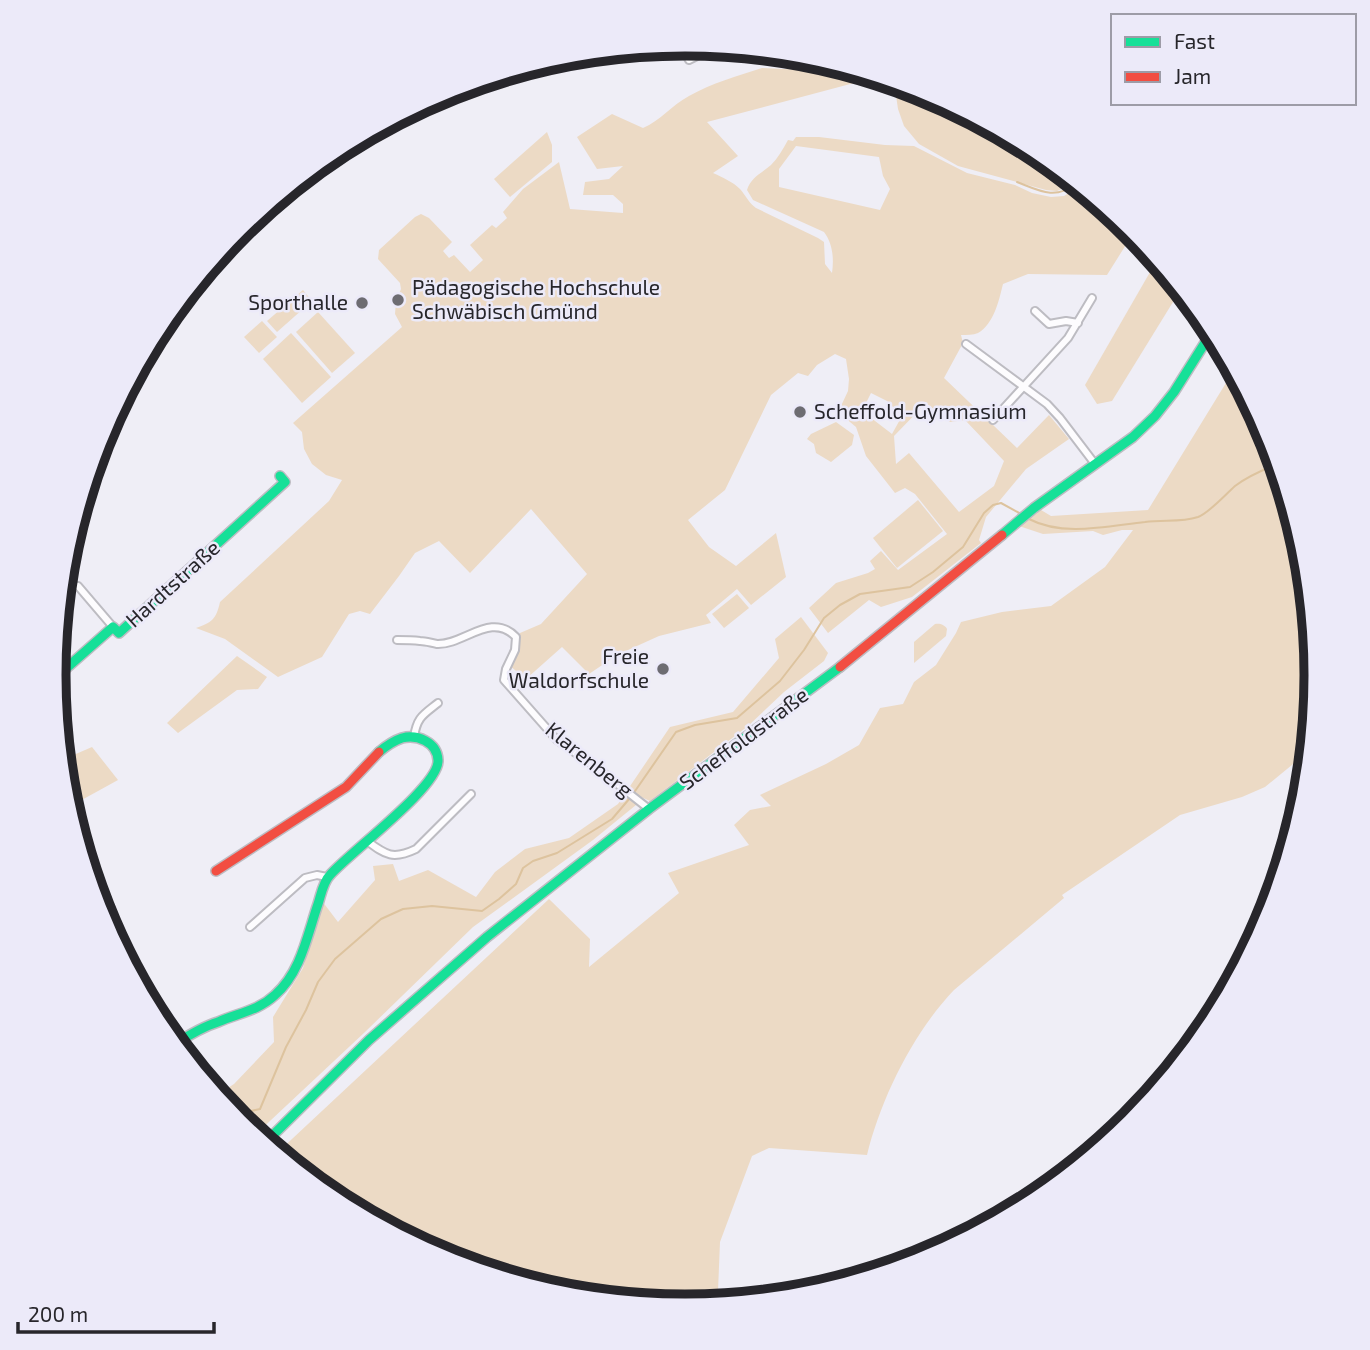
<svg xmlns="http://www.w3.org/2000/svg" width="1370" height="1350" font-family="'Exo 2',sans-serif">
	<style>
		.green { fill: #ecdac5; fill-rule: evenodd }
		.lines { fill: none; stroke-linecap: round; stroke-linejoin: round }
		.stream { stroke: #ddc39e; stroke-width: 2 }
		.street-casing { stroke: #bdbcc2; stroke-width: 10 }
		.fast-casing { stroke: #bdbcc2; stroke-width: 12 }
		.jam-casing { stroke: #bdbcc2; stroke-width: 12 }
		.street { stroke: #fdfcfe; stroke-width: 6 }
		.fast { stroke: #16e098; stroke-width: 9 }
		.jam { stroke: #f24e42; stroke-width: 9 }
		.poi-dot { fill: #6d6c72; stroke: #eceaf9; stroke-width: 2.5 }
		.labels { text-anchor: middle; stroke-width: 5; stroke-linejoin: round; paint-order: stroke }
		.poi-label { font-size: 21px; fill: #27262b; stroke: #eceaf9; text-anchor: start }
		.street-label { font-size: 21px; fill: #27262b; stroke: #eceaf9 }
		.rim { fill: none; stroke: #27262b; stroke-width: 9 }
	</style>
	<rect width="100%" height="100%" fill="#efeef6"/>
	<!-- green -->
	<g class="green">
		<path d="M762 68 807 70 854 83 707 122 738 156 713 173C722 177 733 182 740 189 746 196 749 203 756 208L818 238 824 242 825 264 832 273C834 259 833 244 824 232L753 200 747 190C751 177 762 173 771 165 778 158 783 149 788 140L793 141 796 137H819L885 145 914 146 967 173 1015 185 1032 193 1051 197 1064 196 1080 186 1134 232 1107 275 1028 274 1003 284C999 300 994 324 978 333 973 335 967 335 961 335L963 343 944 378 1017 448 1049 415 1069 439 1026 469 986 517 979 540 981 543 912 597 881 607 869 600 828 633 809 608 836 583 868 573 875 569 870 561 881 551 898 570 947 534 915 494 905 488 895 493 866 456 856 427 844 417 841 406 848 391 849 379 846 359 835 354 817 365 808 376 798 373 771 395 725 490 688 520 709 547 736 566 776 533 786 577 751 605 737 589 706 615 711 623 659 636 617 655 589 674 562 647 526 679 510 666 518 651 520 633 541 624 587 574 531 509 470 573 439 541 415 553 399 576 370 614 360 611 349 614 322 657 278 677 225 639 196 628C212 622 216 620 220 602L329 501 342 480 326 475 312 464 304 449 302 432 293 423 402 327 395 314 396 301 401 289 400 283 378 259 379 250 415 217 421 214 429 218 452 242 443 251 449 258 454 255 470 272 483 260 470 245 492 225 496 228 507 218 503 212 523 189 559 162 570 209 623 213V204L613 195H583L585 182 609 179 623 166 597 169 577 137 612 114 643 128C660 121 672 105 689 96 712 83 737 76 762 68ZM796 146 879 157 883 176 890 189 880 210 779 187V169ZM871 393 887 401 902 416 892 434 862 411ZM926 403 950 422 965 420 1004 461 994 486 959 512 909 453 896 464 894 436Z"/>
		<polygon points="894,82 927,92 1036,150 1075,183 1057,191 1046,190 958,166 919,144 904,126 898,109"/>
		<polygon points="547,132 552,145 552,162 510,197 494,179"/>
		<polygon points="1157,260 1181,289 1112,401 1097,404 1085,385"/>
		<polygon points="303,290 312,301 277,332 267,321"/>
		<polygon points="318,312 355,353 332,373 296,332"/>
		<polygon points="262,321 277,337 259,353 244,337"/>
		<polygon points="291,333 331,377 302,403 263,359"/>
		<path d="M1229 378 1246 392 1268 434 1304 552 1316 675 1309 751 1265 787 1242 797 1180 815 1062 895 1064 898 954 990C913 1033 881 1098 867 1155L769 1148 752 1156 720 1242 718 1291 726 1302 685 1306 561 1294 443 1258 334 1200 277 1153 549 899 590 939 589 967 679 893 668 873 749 845 734 825 750 810 771 806 760 795 826 764 859 745 880 708 903 704 914 682 936 665 956 633 961 622 1002 612 1051 606 1105 567 1133 530H1122L1103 535 1093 531 1043 534 1019 526 1041 510 1051 516 1148 510Z"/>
		<polygon points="836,422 854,435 852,445 831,462 816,453 814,444 807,439 811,434"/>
		<polygon points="918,500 943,531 897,568 873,538"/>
		<polygon points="737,594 749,608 724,628 712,614"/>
		<polygon points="801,617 828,653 824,661 784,692 748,726 650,801 641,797 636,805 593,840 473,927 365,1032 255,1135 238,1121 217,1095 234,1084 274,1042 273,1017 303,968 322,901 338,922 375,880 373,866 393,864 399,881 428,870 476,897 495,872 525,849 569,838 618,804 670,727 733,712 779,658 775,639"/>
		<path d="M935 624C940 623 945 625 947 629L946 636 914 663V642Z"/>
		<polygon points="237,656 267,677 258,689 237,690 178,733 167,723"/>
		<polygon points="92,747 118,780 69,807 66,798 62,760"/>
	</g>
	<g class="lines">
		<!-- stream -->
		<g class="stream">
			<path d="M1017 182C1040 191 1054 200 1077 184"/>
			<path d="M1029 519C1063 537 1108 526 1145 522 1163 519 1180 523 1198 517 1209 513 1225 495 1235 486 1248 476 1262 470 1278 464"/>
			<polyline points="633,794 676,732 695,725 737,718 780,681 804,650 824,618 840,605 860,594 910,587 933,572 963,547 984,513 993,505 1001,503 1021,514"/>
			<polyline points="226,1107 235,1106 251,1111 260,1109 286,1047 306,1010 318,982 335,959 381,919 403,909 432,906 482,911 499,899 516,884 523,868 533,861 557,853 612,819 630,798"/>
		</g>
		<!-- street casing -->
		<g class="street-casing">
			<g id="street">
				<polyline points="680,44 689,60 715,47"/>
				<polyline points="1035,311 1049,324 1066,321 1078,323"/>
				<polyline points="966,344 1047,404 1060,418 1095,464"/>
				<polyline points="993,420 1068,338 1092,298"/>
				<polyline points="73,527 84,518 78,511"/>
				<polyline points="63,581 67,585 78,586 113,627"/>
				<path d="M397 640C405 640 412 640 420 641 426 641 431 643 437 644 464 645 491 611 516 637L515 650 506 669 504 680 557 740 597 768 649 809"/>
				<path d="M414 737C417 717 423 715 438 703"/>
				<path d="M367 841C386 855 393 860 416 849L471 794"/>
				<polyline points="250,927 305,878 317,875 327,877"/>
			</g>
		</g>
		<!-- fast casing -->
		<g class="fast-casing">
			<g id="fast">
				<polyline points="313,168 349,142"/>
				<polyline points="1002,535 1034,508 1133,437 1155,416 1174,392 1213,330"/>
				<polyline points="54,679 113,627 119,633 285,482 280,476"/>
				<path d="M175 1044C189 1035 202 1027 218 1022 238 1013 258 1011 275 995 301 972 307 936 318 904 321 895 323 882 330 875 350 852 440 786 438 760 437 742 417 734 402 738 393 741 386 746 379 752"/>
				<polyline points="265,1143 369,1040 487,937 649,809 840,667"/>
			</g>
		</g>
		<!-- jam casing -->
		<g class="jam-casing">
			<g id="jam">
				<polyline points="840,667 1002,535"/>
				<polyline points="216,871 346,787 379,752"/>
			</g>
		</g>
		<!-- street -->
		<use href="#street" class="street"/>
		<!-- fast -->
		<use href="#fast" class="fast"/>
		<!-- jam -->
		<use href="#jam" class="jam"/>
	</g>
	<!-- markers -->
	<g class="poi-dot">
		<circle cx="398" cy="300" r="7"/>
		<circle cx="362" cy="303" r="7"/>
		<circle cx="800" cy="412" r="7"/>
		<circle cx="663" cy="669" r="7"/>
	</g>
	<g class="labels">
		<!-- poi labels -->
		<g class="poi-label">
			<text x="412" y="295">Pädagogische Hochschule<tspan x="412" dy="24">Schwäbisch Gmünd</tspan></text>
			<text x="348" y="310" text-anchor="end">Sporthalle</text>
			<text x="814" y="419">Scheffold-Gymnasium</text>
			<text x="649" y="664" text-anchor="end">Freie<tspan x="649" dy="24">Waldorfschule</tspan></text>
		</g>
		<!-- street labels -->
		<g class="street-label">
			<text transform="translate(173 584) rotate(-42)" y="7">Hardtstraße</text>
			<text transform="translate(744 739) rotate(-37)" y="7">Scheffoldstraße</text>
			<text transform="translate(589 760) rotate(39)" y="7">Klarenberg</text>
		</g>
	</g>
	<!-- crop -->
	<path d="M0 0H1370V1350H0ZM66 675a619 619 0 1 1 1238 0a619 619 0 1 1-1238 0Z" fill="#eceaf9" fill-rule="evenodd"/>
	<path class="rim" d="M66 675a619 619 0 1 1 1238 0a619 619 0 1 1-1238 0Z"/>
	<!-- legend -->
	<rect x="1111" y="14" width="245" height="91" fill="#eceaf9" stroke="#9d9ca7" stroke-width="2"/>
	<rect x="1125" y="37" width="35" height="10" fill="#16e098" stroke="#9d9ca7" stroke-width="2"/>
	<text x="1174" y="49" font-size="21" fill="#27262b">Fast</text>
	<rect x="1125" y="72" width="35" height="10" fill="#f24e42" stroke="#9d9ca7" stroke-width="2"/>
	<text x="1174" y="84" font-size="21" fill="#27262b">Jam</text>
	<!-- scale -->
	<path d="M18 1322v10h196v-10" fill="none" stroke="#27262b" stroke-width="3.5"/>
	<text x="28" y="1322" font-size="21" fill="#27262b" stroke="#eceaf9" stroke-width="5" paint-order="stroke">200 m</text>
</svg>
